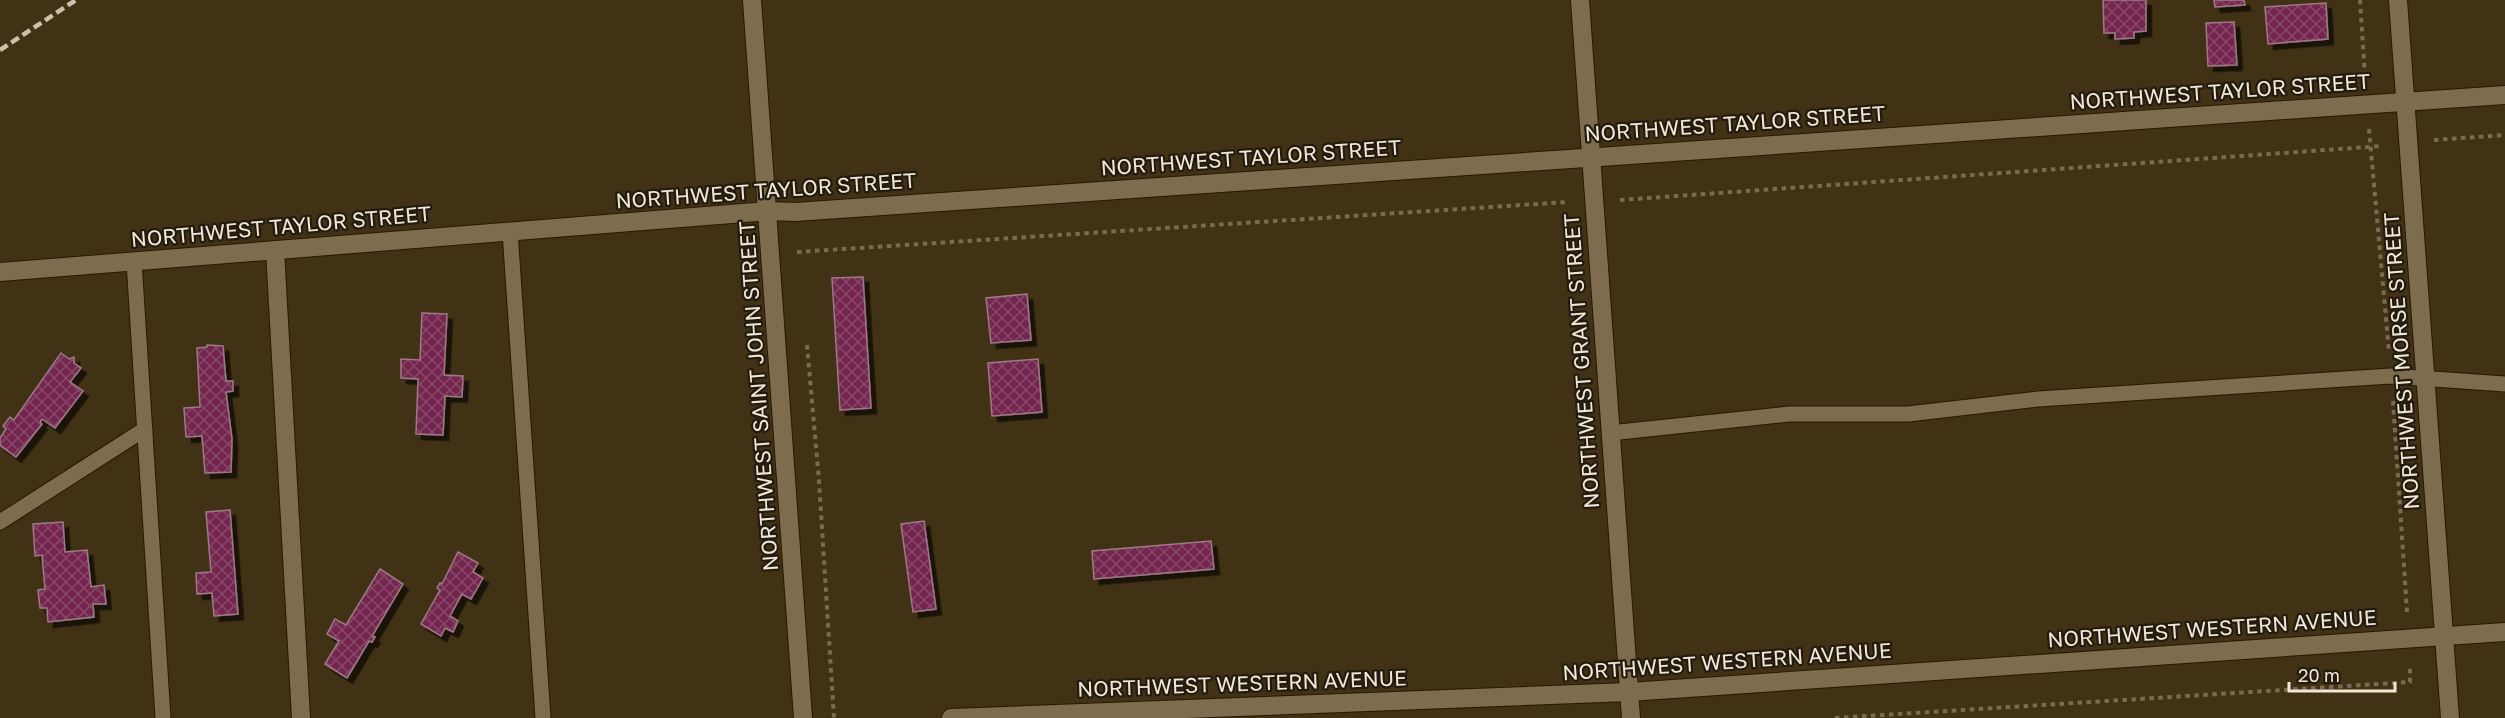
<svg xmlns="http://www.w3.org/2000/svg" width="2505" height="718" font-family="'Golos Text',sans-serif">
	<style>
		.building { fill: url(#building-cross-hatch); stroke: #9d7988; stroke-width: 1.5; filter: url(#shadow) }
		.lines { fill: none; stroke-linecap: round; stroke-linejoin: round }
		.lane-casing { stroke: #291900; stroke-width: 17 }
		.street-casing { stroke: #291900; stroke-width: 20 }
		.secondary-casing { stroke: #291900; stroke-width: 20 }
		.path { stroke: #796b52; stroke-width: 4; stroke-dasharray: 4.5 4.5; stroke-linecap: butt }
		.lane { stroke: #7e6c4e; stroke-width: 15 }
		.street { stroke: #7e6c4e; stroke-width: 18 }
		.secondary { stroke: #7e6c4e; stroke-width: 18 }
		.rail { stroke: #cbc0ac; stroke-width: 4.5; stroke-dasharray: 9 4.5; stroke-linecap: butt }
		.labels { text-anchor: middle; stroke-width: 4.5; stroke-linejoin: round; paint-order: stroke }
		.street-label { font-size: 21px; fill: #f1e7d6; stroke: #231b0f }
	</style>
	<defs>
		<pattern id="building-cross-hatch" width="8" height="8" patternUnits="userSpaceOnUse" patternTransform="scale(1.5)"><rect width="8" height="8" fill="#74284f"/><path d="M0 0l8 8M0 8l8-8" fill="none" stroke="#884768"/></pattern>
		<filter id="shadow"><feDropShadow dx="5.5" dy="5.5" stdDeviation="0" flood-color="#0009"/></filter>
	</defs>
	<rect width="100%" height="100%" fill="#423215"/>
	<!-- building -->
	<g class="building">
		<polygon points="2103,0 2146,0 2146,31 2134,32 2134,38 2115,39 2115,33 2104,33"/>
		<polygon points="2214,0 2244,0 2245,5 2215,7"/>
		<polygon points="2326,3 2328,39 2268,44 2265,7"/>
		<polygon points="2234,22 2237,65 2208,66 2206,23"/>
		<polygon points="863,277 871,408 840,410 832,278"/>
		<polygon points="1027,294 1031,340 991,343 986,298"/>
		<polygon points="422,313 447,314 444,375 463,376 462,397 445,396 443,435 416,434 418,379 401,378 401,359 420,360"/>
		<polygon points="207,345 223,346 226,381 233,381 233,391 226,392 232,439 231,472 205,473 202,436 186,437 184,408 200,407 197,348 207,347"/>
		<polygon points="61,353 69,359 74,357 74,363 81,368 70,382 83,391 55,428 42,419 40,422 42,424 16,457 0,445 0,438 6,429 3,426 10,417 14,420"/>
		<polygon points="1038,359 1042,412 992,416 988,363"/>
		<polygon points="230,510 238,614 214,616 212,593 197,594 196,573 211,572 206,512"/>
		<polygon points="924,521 936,609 913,612 901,524"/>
		<polygon points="63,522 65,552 87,550 91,587 104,585 106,604 93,604 94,617 48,622 47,608 40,608 38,590 45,589 42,555 35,556 33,524"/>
		<polygon points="1211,541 1214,569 1094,579 1092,551"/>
		<polygon points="458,552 478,563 473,572 483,578 471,599 462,594 450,616 458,621 453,632 445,628 441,636 421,624 440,590 437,588 440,583 442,584"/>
		<polygon points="380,569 403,584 372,636 375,637 372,642 369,641 347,678 325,664 339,641 327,634 335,619 346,625"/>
	</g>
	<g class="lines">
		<!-- lane casing -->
		<g class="lane-casing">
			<g id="lane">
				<polyline points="510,231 543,718"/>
				<polyline points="134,261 163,718"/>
				<polyline points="1610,433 1789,414 1908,414 2038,399 2391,376 2505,384"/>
				<polyline points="0,522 145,429"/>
			</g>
		</g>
		<!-- street casing -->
		<g class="street-casing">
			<g id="street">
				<polyline points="752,0 803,718"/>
				<polyline points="1580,0 1631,718"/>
				<polyline points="275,250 301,718"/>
				<polyline points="0,272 769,211 795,212 2505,95"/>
				<polyline points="951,718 1629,692 2505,632"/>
			</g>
		</g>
		<!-- secondary casing -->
		<g class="secondary-casing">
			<polyline id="secondary" points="2398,0 2450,718"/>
		</g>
		<!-- path -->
		<g class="path">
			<polyline points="2360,0 2365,77"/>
			<polyline points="2369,129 2389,352"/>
			<polyline points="2434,140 2505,135"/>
			<polyline points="1620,200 2382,146"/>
			<polyline points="797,252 1568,202"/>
			<polyline points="807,345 819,481 834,718"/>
			<polyline points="2393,401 2407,612"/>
			<polyline points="1835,718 2410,682 2410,665"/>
		</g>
		<!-- lane -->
		<use href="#lane" class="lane"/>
		<!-- street -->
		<use href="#street" class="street"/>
		<!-- secondary -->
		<use href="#secondary" class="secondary"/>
		<!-- rail -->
		<polyline class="rail" points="0,50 76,0"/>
	</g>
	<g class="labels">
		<!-- street labels -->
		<g class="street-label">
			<text transform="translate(2220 92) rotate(-4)" y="7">NORTHWEST TAYLOR STREET</text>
			<text transform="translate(1735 124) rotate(-4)" y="7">NORTHWEST TAYLOR STREET</text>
			<text transform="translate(1251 158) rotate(-4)" y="7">NORTHWEST TAYLOR STREET</text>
			<text transform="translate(766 191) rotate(-4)" y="7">NORTHWEST TAYLOR STREET</text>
			<text transform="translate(281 227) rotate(-5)" y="7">NORTHWEST TAYLOR STREET</text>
			<text transform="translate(1582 361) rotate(-94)" y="7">NORTHWEST GRANT STREET</text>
			<text transform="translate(2402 361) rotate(-94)" y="7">NORTHWEST MORSE STREET</text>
			<text transform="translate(759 396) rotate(-94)" y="7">NORTHWEST SAINT JOHN STREET</text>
			<text transform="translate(2212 629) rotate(-4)" y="7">NORTHWEST WESTERN AVENUE</text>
			<text transform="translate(1727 662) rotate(-4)" y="7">NORTHWEST WESTERN AVENUE</text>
			<text transform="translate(1242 684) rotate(-2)" y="7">NORTHWEST WESTERN AVENUE</text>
		</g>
	</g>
	<!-- scale -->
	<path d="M2289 682v9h106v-9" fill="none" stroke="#f1e7d6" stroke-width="3"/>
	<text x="2298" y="682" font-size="18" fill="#f1e7d6" stroke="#231b0f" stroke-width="4.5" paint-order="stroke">20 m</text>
</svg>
